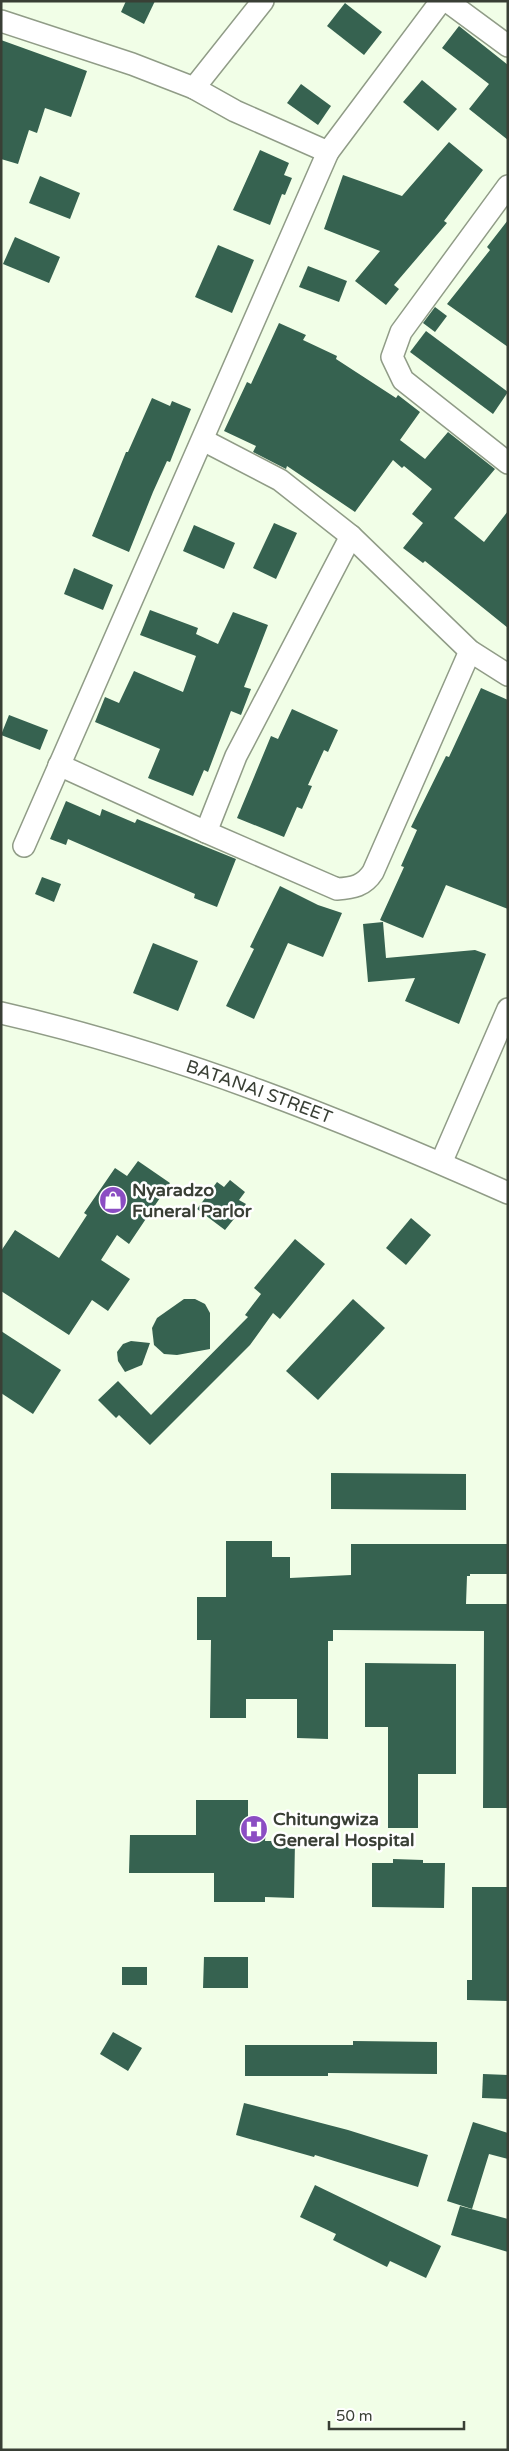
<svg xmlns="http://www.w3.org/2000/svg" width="509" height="2451" font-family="'Varela Round',sans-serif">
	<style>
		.building { fill: #366250 }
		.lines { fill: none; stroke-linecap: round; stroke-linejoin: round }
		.minor-casing { stroke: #909c87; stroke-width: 24 }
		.minor { stroke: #fff; stroke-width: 21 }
		.labels { text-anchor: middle; stroke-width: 5; stroke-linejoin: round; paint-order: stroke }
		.street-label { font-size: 18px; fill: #393f35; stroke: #fff }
		.poi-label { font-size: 18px; font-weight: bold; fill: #393f35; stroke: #fff; text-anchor: start }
	</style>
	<rect width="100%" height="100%" fill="#f1fee7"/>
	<!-- building -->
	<g class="building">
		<polygon points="126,1 155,1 144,24 121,12"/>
		<polygon points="345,3 382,32 364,55 327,26"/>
		<polygon points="459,26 508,65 508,140 469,109 489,84 442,48"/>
		<polygon points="1,40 87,71 71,117 45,108 37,133 29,130 18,164 1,159"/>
		<polygon points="422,80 457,109 438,131 403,102"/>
		<polygon points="301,84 331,106 318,125 287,103"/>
		<polygon points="449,142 483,170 444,221 447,223 394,285 399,289 386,305 355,281 380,251 324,229 343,175 402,196"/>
		<polygon points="260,150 289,163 284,175 292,178 285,195 282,194 270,225 233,210"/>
		<polygon points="40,176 80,193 70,219 29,203"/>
		<polygon points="508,220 508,347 447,304 490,250 487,247"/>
		<polygon points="15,237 60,257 49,283 3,264"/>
		<polygon points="218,245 254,260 232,313 195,297"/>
		<polygon points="308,266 347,281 339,302 299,287"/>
		<polygon points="435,307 447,316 435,332 423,323"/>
		<polygon points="279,323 306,335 303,340 337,356 336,359 396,398 398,395 420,412 400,440 425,459 448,432 495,469 454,518 484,542 508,511 508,628 425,561 423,563 403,548 423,523 412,514 432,489 404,466 402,468 393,460 355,512 287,466 286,469 253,452 256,446 224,431 247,382 251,384"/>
		<polygon points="426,331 508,392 493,414 410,352"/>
		<polygon points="152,398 170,406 172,401 191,409 170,462 167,461 153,492 129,552 92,536 126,452 128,452"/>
		<polygon points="274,523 297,533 276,579 253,568"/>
		<polygon points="194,525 235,543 224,569 183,551"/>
		<polygon points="74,568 113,585 103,610 64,594"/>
		<polygon points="150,610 198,628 196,634 218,644 233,612 268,625 244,687 251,689 241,715 231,711 208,772 204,770 193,796 148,778 160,749 95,722 105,697 119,703 134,671 183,692 196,656 140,635"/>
		<polygon points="481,688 508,700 508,909 446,885 423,938 380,920 404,867 401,866 417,830 411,827 446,756 449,757"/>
		<polygon points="292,709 338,730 328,752 324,750 308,785 312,786 302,809 297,807 284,837 237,818 271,736 278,739"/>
		<polygon points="9,715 48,730 40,750 1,735"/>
		<polygon points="66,801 100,816 102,809 135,823 137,819 236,859 217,907 194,898 195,894 68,839 66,845 50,839"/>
		<polygon points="42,877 61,884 54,902 35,894"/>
		<polygon points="280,886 318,905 342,913 323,957 288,943 254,1019 226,1006 254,949 250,947"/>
		<polygon points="383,922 386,958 475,950 486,954 459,1024 405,1001 415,978 368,982 363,924"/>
		<polygon points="153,943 198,961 178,1011 133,993"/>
		<polygon points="138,1161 170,1183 129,1244 117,1235 101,1260 130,1279 108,1311 92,1300 69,1335 1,1291 1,1251 15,1230 59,1258 87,1215 84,1213 115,1168 127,1176"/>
		<polygon points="230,1180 245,1192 239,1200 246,1204 225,1230 197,1209 217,1182 224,1187"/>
		<polygon points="411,1218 431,1235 406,1265 386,1248"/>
		<polygon points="295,1239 325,1264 280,1319 273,1313 250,1345 150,1445 119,1415 116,1418 98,1400 118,1381 151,1415 248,1317 245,1315 261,1294 254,1288"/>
		<polygon points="184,1299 195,1299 205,1304 210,1313 210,1349 177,1355 164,1354 154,1345 152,1328 157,1318"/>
		<polygon points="353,1299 385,1328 318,1400 286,1371"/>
		<polygon points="1,1331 61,1370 33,1414 1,1393"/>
		<polygon points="131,1341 150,1343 142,1365 125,1372 118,1361 117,1352 123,1344"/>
		<polygon points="331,1473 466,1474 466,1510 331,1509"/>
		<polygon points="226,1541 272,1541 272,1557 290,1557 290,1578 351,1575 351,1544 508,1544 508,1574 470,1574 470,1576 467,1576 466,1604 508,1604 508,1808 483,1808 484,1631 333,1630 333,1641 328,1641 328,1739 297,1738 297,1699 246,1699 246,1718 210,1718 211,1640 197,1640 197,1597 226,1597"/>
		<polygon points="365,1663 456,1664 456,1774 418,1774 418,1828 388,1828 388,1727 365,1727"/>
		<polygon points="196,1800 248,1800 248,1830 266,1830 265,1841 295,1841 294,1898 265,1897 265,1902 214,1902 214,1873 129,1873 130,1835 196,1835"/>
		<polygon points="393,1859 423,1860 423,1863 445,1863 444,1908 372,1907 372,1863 393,1863"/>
		<polygon points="472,1887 508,1887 508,2001 467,2000 467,1980 472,1980"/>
		<polygon points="204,1957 248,1957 248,1988 203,1988"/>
		<rect x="122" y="1967" width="25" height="18"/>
		<polygon points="113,2032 142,2048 128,2071 100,2054"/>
		<polygon points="353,2041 437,2042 437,2074 328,2073 328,2076 245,2076 245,2045 353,2045"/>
		<polygon points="483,2074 508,2075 508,2099 482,2098"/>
		<polygon points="244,2103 348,2130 428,2155 418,2187 315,2155 314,2157 236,2135"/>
		<polygon points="473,2122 508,2133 508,2159 489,2154 472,2209 447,2201"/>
		<polygon points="315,2185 441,2246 426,2278 390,2261 387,2267 333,2240 336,2234 300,2217"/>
		<polygon points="460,2206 508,2219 508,2252 451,2235"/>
	</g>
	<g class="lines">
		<!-- minor casing -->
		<g class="minor-casing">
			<g id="minor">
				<polyline points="447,1 508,46"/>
				<polyline points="1,21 132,64 194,88 263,1"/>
				<polyline points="194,88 235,111 328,152 441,1"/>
				<polyline points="508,186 401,332 392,357 403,380 508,463"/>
				<polyline points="203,440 280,480 351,536 470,651 508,675"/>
				<path d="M59 765 206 832 337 889C353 888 364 886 373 872L470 651"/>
				<polyline points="206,832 236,756 351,536"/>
				<polyline points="24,846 328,152"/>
				<path id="s1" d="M1 1013C177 1053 344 1120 508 1193"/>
				<polyline points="441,1163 508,1009"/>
			</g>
		</g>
		<!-- minor -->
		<use href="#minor" class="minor"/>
	</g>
	<!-- icons -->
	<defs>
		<g id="shop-disc" transform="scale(1.4375)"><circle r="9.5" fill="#8b4dc3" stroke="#fff"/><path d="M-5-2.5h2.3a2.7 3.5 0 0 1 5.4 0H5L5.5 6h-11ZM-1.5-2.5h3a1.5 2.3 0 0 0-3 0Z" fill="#fff"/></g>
		<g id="hospital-disc" transform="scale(1.4375)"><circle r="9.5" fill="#8b4dc3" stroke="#fff"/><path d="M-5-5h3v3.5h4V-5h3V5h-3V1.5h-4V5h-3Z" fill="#fff"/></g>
	</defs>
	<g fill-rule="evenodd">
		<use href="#shop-disc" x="113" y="1200"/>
		<use href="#hospital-disc" x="254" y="1829"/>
	</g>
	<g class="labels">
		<!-- street labels -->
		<g class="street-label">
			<text dy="6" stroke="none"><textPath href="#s1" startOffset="270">BATANAI STREET</textPath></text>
		</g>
		<!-- poi labels -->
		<g class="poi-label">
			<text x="132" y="1196">Nyaradzo<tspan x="132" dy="21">Funeral Parlor</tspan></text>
			<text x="273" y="1825">Chitungwiza<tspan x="273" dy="21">General Hospital</tspan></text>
		</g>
	</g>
	<!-- border -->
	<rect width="509" height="2451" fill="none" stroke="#393f35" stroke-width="5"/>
	<!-- scale -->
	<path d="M329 2421v8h135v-8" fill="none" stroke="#393f35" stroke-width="2.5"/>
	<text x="336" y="2421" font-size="15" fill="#393f35" stroke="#ffffff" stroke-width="4" paint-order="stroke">50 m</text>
</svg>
